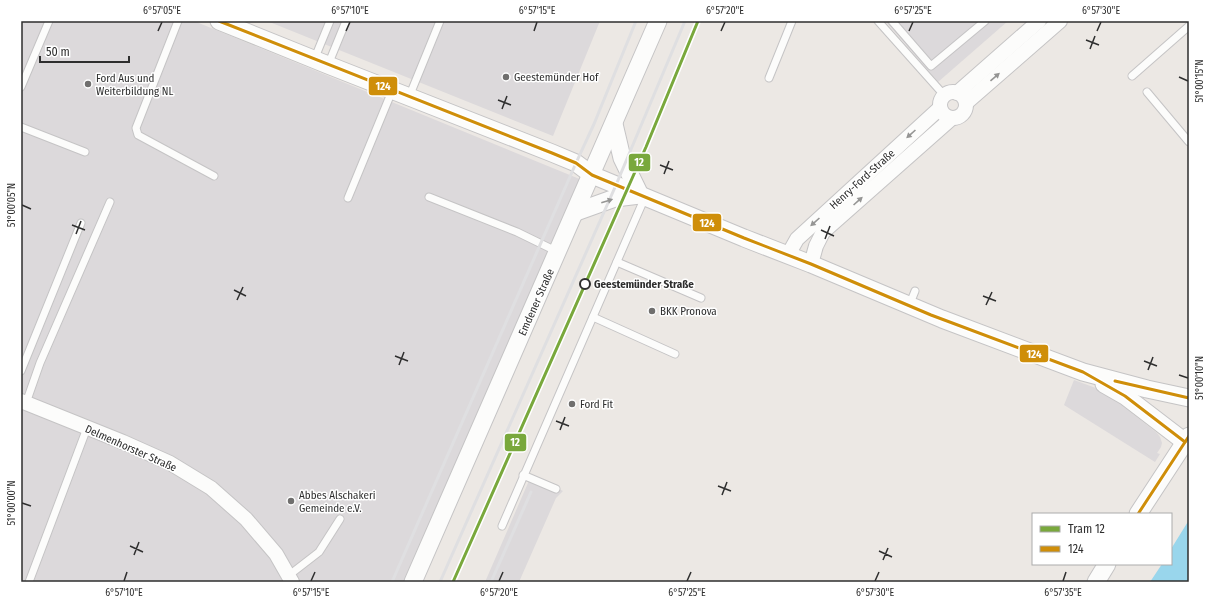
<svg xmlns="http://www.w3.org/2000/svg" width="1210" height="603" font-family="'Fira Sans Condensed',sans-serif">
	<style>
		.industrial { fill: #dcd9db }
		.water { fill: #99d6ec }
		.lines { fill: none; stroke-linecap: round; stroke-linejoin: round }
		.service-casing { stroke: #c5c4c5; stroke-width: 9 }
		.minor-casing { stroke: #c5c4c5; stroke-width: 16 }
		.tertiary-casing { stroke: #c5c4c5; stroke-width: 19 }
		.service { stroke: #fcfcfb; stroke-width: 7 }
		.minor { stroke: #fcfcfb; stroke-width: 14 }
		.tertiary { stroke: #fcfcfb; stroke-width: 17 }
		.rail { stroke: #dfdfe1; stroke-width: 3 }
		.bus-1-casing { stroke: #fff; stroke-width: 6 }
		.bus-1 { stroke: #cf8e09; stroke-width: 3 }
		.tram-1-casing { stroke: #fff; stroke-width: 6 }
		.tram-1 { stroke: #79a83c; stroke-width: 3 }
		.oneway { fill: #959594 }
		.ticks { fill: none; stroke: #2e2e2e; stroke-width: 1.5 }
		.poi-dot { fill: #706f6e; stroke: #fff; stroke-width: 1.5 }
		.stop-dot { fill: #fff; stroke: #2e2e2e; stroke-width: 2 }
		.labels { text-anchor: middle; stroke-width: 3; stroke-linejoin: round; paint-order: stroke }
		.poi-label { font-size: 11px; fill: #2e2e2e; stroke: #fff; text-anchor: start }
		.street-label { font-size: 11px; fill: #2e2e2e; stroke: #fff }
		.stop-label { font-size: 11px; font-weight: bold; fill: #2e2e2e; stroke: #fff; text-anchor: start }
		.line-badge { stroke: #fff; stroke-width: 1.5 }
		.badge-label { font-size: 11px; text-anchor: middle; font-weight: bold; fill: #fff }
		.neatline { fill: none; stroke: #2e2e2e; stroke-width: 1.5 }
		.ticks-label { font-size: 10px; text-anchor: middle; fill: #2e2e2e }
	</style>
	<rect width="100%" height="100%" fill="#ece8e4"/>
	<!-- industrial -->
	<g class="industrial">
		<polygon points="21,21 194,21 582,180 412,582 21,582"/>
		<polygon points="267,21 600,21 553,136"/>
		<polygon points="885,21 1008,21 938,82"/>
		<polygon points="1074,380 1104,391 1157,433 1160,437 1162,443 1161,447 1157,453 1160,454 1155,462 1064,405"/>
		<polygon points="531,476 563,491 556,498 519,582 485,582"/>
	</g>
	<!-- water -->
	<polygon class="water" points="1189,520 1189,582 1150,582 1162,564 1171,564 1171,549"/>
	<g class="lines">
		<!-- service casing -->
		<g class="service-casing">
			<g id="service">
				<polyline points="178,21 136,128 138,135 214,176"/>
				<polyline points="878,21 944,95"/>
				<polyline points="892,21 931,66 985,21"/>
				<polyline points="314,60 330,21"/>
				<polyline points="328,65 346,21"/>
				<polyline points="1132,76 1189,26"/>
				<polyline points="769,78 792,21"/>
				<polyline points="21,87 49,21"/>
				<polyline points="1147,92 1189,142"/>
				<polyline points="409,97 440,21"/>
				<polyline points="21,127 85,152"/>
				<polyline points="429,197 517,232 558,252"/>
				<polyline points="348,198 392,91"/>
				<polyline points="617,262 701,298"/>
				<polyline points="909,306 915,291"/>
				<polyline points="593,317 675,354"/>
				<polyline points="21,371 81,223"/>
				<polyline points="26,403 40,363 110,202"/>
				<polyline points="523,475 556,489"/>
				<polyline points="502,526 645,197"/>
				<polyline points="288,576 319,552 340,519"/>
				<polyline points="29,582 87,428"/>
			</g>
		</g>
		<!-- minor casing -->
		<g class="minor-casing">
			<g id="minor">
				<circle cx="953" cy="105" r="13"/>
				<polyline points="957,93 1039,21"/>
				<polyline points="966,103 1060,21"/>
				<polyline points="788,255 797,239 940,108"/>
				<polyline points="811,264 816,246 823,232 952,118"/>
				<polyline points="21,401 123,442 170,463 211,488 246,519 276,554 292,582"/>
			</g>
		</g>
		<!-- tertiary casing -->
		<g class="tertiary-casing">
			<g id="tertiary">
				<polyline points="219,21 328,65 552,153 576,163 592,175 744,238 811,264 942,319 1083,372 1147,389 1189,398"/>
				<polyline points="576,212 615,198 640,195 622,158 614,124"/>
				<polyline points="1104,384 1125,396 1185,442"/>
				<polyline points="1138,514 1189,436"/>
				<polyline points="413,582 658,21"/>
				<polyline points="1096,582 1107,564"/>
			</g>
		</g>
		<!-- service -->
		<use href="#service" class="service"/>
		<!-- minor -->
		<use href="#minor" class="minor"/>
		<!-- tertiary -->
		<use href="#tertiary" class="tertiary"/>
		<!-- rail -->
		<g class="rail">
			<polyline points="392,582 576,163 594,124 636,21"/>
			<polyline points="440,582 616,185 685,21"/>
			<polyline points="491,582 531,492"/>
		</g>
		<!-- bus-1 casing -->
		<g class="bus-1-casing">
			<g id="bus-1">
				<polyline points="219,21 552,153 576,163 592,175 744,238 811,264 931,315 1083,372 1125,396 1185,442"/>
				<polyline points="1115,381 1189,398"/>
				<polyline points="1138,514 1189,436"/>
			</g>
		</g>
		<!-- bus-1 -->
		<use href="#bus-1" class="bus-1"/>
		<!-- tram-1 casing -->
		<g class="tram-1-casing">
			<polyline id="tram-1" points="453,582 646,147 698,21"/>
		</g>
		<!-- tram-1 -->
		<use href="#tram-1" class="tram-1"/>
	</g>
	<!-- one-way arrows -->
	<defs><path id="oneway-solid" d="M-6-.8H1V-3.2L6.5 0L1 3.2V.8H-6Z"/></defs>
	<g class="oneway">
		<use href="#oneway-solid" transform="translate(995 77) rotate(-41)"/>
		<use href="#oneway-solid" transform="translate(911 134) rotate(138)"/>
		<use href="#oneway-solid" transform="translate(607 201) rotate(-18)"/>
		<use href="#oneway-solid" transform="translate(858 201) rotate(-42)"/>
		<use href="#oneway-solid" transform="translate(815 222) rotate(138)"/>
	</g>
	<!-- ticks -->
	<path class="ticks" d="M158 31 162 22M346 31 350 22M534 31 537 22M721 31 725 22M909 31 913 22M1097 31 1101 22M1086 40 1099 45M1090 49 1095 36M1179 77 1188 81M498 100 511 105M502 109 507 96M660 165 673 170M664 174 669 161M22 205 31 209M72 225 85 230M821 230 834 236M76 234 81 221M825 239 830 226M234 290 246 296M983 296 996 301M237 300 243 287M986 305 992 292M395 356 408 361M1144 361 1157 366M399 365 404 352M1148 370 1153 357M1179 375 1188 378M556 421 569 426M560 430 565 417M718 486 731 491M722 495 727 482M22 503 31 506M130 546 143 552M879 551 892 557M134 555 139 542M883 560 888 548M124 581 127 572M311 581 315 572M499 581 503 572M687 581 691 572M875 581 879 572M1063 581 1066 572"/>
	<!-- markers -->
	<g class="poi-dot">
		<circle cx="506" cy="77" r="4"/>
		<circle cx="88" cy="84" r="4"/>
		<circle cx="652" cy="311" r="4"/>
		<circle cx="572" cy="404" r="4"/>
		<circle cx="291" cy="501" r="4"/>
	</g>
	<circle class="stop-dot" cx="585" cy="284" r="5"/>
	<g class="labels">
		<!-- poi labels -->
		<g class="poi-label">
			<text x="514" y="81">Geestemünder Hof</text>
			<text x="96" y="82">Ford Aus und<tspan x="96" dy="13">Weiterbildung NL</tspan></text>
			<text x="660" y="315">BKK Pronova</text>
			<text x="580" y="408">Ford Fit</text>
			<text x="299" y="499">Abbes Alschakeri<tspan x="299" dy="13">Gemeinde e.V.</tspan></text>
		</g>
		<!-- street labels -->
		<g class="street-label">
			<text transform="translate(862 179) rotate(-42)" y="4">Henry-Ford-Straße</text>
			<text transform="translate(536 302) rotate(-66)" y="4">Emdener Straße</text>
			<text transform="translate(131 448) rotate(24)" y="4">Delmenhorster Straße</text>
		</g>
		<!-- stop labels -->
		<g class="stop-label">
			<text x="594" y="288">Geestemünder Straße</text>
		</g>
	</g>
	<g class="line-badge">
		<rect x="368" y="76" width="30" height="20" rx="4" fill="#cf8e09"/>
		<rect x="628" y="153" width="23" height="19" rx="4" fill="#79a83c"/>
		<rect x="692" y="213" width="30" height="19" rx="4" fill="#cf8e09"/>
		<rect x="1019" y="344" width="30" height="19" rx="4" fill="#cf8e09"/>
		<rect x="504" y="433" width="23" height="19" rx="4" fill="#79a83c"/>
	</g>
	<g class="badge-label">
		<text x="383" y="90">124</text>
		<text x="639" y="166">12</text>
		<text x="707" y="227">124</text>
		<text x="1034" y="358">124</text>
		<text x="515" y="446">12</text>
	</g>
	<!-- border -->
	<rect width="1210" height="603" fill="none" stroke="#ffffff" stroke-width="44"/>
	<!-- legend -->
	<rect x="1032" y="513" width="140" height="52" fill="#ffffff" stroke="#ababab"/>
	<rect x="1040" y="526" width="20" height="6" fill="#79a83c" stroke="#ababab"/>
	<text x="1068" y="533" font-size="12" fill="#2e2e2e">Tram 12</text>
	<rect x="1040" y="546" width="20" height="6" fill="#cf8e09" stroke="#ababab"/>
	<text x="1068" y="553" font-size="12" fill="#2e2e2e">124</text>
	<!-- scale -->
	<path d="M40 56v6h89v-6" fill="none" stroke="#2e2e2e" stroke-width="2"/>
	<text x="46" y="56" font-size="12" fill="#2e2e2e" stroke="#ffffff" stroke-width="3" paint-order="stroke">50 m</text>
	<rect x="22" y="22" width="1166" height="559" class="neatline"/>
	<g class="ticks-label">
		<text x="162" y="14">6°57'05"E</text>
		<text x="350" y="14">6°57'10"E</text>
		<text x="537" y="14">6°57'15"E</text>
		<text x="725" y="14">6°57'20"E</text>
		<text x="913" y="14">6°57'25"E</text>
		<text x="1101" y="14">6°57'30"E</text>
		<text transform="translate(1199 81) rotate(-90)" y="4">51°00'15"N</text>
		<text transform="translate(11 205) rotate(-90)" y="4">51°00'05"N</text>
		<text transform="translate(1199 378) rotate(-90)" y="4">51°00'10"N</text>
		<text transform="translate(11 503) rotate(-90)" y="4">51°00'00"N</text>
		<text x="124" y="596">6°57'10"E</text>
		<text x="311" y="596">6°57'15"E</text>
		<text x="499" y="596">6°57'20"E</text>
		<text x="687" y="596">6°57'25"E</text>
		<text x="875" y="596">6°57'30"E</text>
		<text x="1063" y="596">6°57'35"E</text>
	</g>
</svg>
